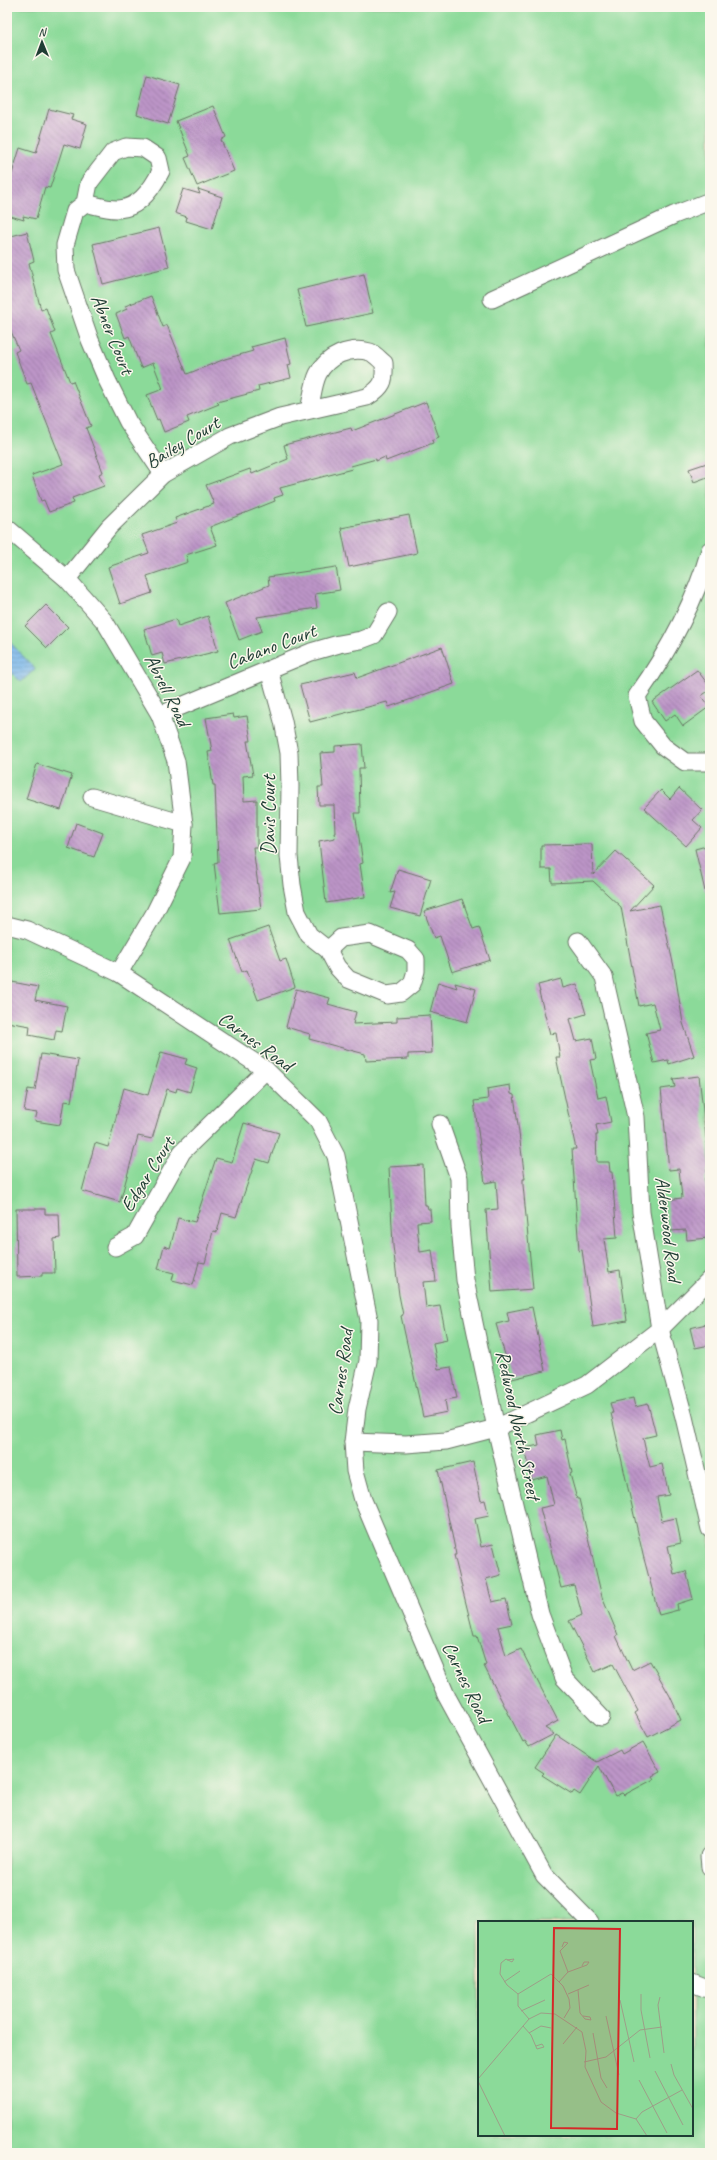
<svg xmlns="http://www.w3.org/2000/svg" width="717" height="2160" font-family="Caveat,sans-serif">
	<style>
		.grass { fill: #8bda99; stroke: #558c66; fill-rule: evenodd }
		.water { fill: url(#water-rules); stroke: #4b798f }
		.building { fill: url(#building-back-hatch) }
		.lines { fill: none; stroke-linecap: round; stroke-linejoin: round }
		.minor-casing { stroke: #687565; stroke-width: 19 }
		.minor { stroke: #fff; stroke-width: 17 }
		.labels { text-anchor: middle; stroke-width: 3; stroke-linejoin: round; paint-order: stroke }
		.street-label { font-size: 20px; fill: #1f3d34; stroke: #fbf7ec }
		.inset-road { fill: none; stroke: #9d9e88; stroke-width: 1 }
		.view { fill: #d62828; fill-opacity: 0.15; stroke: #d62828; stroke-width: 2 }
		.inset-edge { fill: none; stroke: #1f3d34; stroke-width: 2 }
	</style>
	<defs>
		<pattern id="water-rules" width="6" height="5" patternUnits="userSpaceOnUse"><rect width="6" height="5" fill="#77b5ea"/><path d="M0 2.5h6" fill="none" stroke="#6194be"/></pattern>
		<pattern id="building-back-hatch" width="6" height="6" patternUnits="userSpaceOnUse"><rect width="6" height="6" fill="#bc94c7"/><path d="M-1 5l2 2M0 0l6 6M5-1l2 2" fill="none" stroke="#987aa2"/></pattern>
	</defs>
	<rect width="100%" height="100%" fill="#fbf7ec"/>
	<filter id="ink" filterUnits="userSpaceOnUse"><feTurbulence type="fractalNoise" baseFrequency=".025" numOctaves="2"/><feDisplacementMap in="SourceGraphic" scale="8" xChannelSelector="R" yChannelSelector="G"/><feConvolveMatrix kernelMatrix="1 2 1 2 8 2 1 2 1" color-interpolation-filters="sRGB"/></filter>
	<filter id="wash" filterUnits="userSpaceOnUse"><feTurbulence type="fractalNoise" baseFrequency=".012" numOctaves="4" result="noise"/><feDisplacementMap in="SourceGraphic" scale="16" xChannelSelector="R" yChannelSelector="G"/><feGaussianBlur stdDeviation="0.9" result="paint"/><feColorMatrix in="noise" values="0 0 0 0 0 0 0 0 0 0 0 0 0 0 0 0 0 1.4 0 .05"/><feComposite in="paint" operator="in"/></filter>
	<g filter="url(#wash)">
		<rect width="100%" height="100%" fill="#f1dec0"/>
		<!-- grass -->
		<path class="grass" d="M7 7H710V2153H7ZM479 1922H692V2135H479Z"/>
		<!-- water -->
		<polygon class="water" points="7,639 35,669 21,682 7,668"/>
		<g id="blocks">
			<!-- building -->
			<g class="building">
				<polygon points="147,75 180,85 168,124 137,114"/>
				<polygon points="213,106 226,137 221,140 234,171 197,186 185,158 190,156 176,121"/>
				<polygon points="49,109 73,115 71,119 87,124 80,149 64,144 50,188 45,187 36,219 23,216 24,220 7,215 7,179 10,180 20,148 36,153"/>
				<polygon points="183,189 200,194 198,189 222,197 212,229 186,221 187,217 175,213"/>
				<polygon points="159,228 169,267 103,284 93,244"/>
				<polygon points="27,232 34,261 29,263 41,310 46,308 55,332 51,334 70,382 73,381 91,426 86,428 103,472 99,474 104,486 72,498 74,503 49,512 44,500 41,501 32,475 63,464 31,383 27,384 15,352 19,350 7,322 7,237"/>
				<polygon points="364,274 373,313 306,327 297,290"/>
				<polygon points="151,296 163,327 167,325 187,374 225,359 253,351 251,347 285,338 291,364 288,365 291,378 258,386 259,391 217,402 219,404 187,417 189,422 164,432 159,419 157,420 147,395 163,389 153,363 141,368 129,336 125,338 116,314 127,309 125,306"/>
				<polygon points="426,402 439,437 432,440 433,443 386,461 385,457 376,461 376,459 351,466 352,469 280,488 283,495 274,498 275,501 210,527 217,545 186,555 188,562 147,576 152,593 120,604 108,567 149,553 142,535 177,523 175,518 214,504 206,485 250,469 252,474 288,459 284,445 351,428 352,431"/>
				<polygon points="710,462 710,476 694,482 689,469"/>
				<polygon points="409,515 417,553 349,567 341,528"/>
				<polygon points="336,567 340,590 315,594 317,608 257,617 262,631 239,640 225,603 269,585 268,577"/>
				<polygon points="46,605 68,627 47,648 25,626"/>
				<polygon points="208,616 218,651 165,664 162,653 152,656 144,629 176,619 178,626"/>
				<polygon points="442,647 454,684 389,707 387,702 310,722 300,685 355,672 357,678"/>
				<polygon points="697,670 710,687 710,690 701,696 709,707 683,726 675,714 665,721 652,702"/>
				<polygon points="233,714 234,718 247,716 251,741 247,741 253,775 243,776 244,801 257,800 257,847 253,847 261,909 220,913 214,863 218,862 215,785 213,785 208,752 212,751 206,718"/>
				<polygon points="362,744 364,768 359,768 360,813 355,813 363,863 360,864 365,897 326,903 319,841 335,838 334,833 335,833 334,805 319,805 318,787 323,787 320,753 335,752 335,746"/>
				<polygon points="37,764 72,775 61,810 26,799"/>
				<polygon points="679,788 702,810 693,820 702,828 686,846 644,808 661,790 670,799"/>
				<polygon points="76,823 103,833 94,857 68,848"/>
				<polygon points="592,844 593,875 616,851 654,885 630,911 660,905 674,967 683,1023 694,1056 669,1064 668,1060 654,1063 646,1033 660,1030 653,1003 639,1006 621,907 593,881 552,883 551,869 541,869 541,845"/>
				<polygon points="710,845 710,890 705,891 695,849"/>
				<polygon points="398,869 431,879 420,916 390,908 395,892 390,893"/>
				<polygon points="462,899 473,929 479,927 490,960 452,972 440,936 434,938 424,911"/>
				<polygon points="268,927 280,961 286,959 295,987 258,1000 247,970 242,972 230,940"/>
				<polygon points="561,979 563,988 577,984 586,1014 570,1019 576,1041 592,1038 596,1059 590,1060 598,1098 606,1096 611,1122 596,1125 598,1135 596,1135 597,1162 609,1162 610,1172 612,1172 617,1238 604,1239 609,1272 620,1270 627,1321 593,1327 582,1250 579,1251 572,1149 576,1149 556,1057 560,1057 556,1033 550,1034 539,992 540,992 538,985"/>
				<polygon points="7,981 38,987 35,1000 67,1006 62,1031 56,1030 54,1040 29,1035 30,1026 7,1022"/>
				<polygon points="438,982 457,988 455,983 476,989 467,1022 430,1012"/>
				<polygon points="296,989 330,998 328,1004 356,1012 353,1024 397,1022 397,1017 430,1015 432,1053 408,1054 408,1059 366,1061 365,1054 309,1039 310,1034 286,1027"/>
				<polygon points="161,1052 187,1059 185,1064 197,1068 190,1092 177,1088 176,1092 167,1089 152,1139 138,1136 120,1202 82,1191 95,1143 108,1147 124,1088 148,1095"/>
				<polygon points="41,1054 78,1060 71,1102 64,1101 60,1125 35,1121 37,1113 24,1111 28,1089 35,1090"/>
				<polygon points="699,1076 710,1169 707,1170 708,1177 705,1178 710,1231 708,1231 709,1238 687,1240 686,1230 670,1231 667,1200 682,1198 679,1169 669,1170 661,1089 675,1087 673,1079"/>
				<polygon points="510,1085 511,1094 514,1095 525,1179 523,1179 523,1185 533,1289 492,1292 486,1210 498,1209 496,1181 485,1183 474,1101 488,1099 487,1089"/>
				<polygon points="244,1123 279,1133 269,1163 256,1159 236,1217 222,1213 217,1232 213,1231 205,1263 199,1262 193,1285 172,1280 174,1273 158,1269 164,1246 170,1248 178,1218 195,1222 216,1158 232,1162"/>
				<polygon points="423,1165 425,1205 427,1205 428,1209 430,1209 431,1221 417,1222 418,1235 420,1252 432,1250 436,1281 423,1282 426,1308 440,1306 447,1340 433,1343 438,1369 451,1367 457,1398 445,1400 447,1412 423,1417 401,1316 403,1315 399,1295 393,1246 389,1167"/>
				<polygon points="16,1209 45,1209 45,1214 59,1214 60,1238 54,1239 55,1273 42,1273 42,1276 17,1277"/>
				<polygon points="532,1307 545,1371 512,1379 496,1324 509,1321 507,1312"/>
				<polygon points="710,1323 710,1345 695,1348 690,1328"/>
				<polygon points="633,1398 635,1407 648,1404 656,1435 643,1438 646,1452 650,1467 662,1464 669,1495 657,1497 662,1521 676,1518 681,1543 668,1546 674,1574 686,1571 693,1599 677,1604 678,1610 659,1615 643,1555 611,1413 613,1413 610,1403"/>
				<polygon points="560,1430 562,1440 565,1439 572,1473 570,1474 577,1499 579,1499 602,1597 618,1635 616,1636 632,1670 650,1661 670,1696 681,1720 648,1737 635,1713 638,1711 613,1664 595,1672 569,1621 582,1615 574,1585 561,1588 548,1539 540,1508 554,1505 547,1476 532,1480 525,1448 539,1445 537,1435"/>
				<polygon points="473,1462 481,1501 485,1500 489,1516 475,1519 481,1547 493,1544 501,1575 486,1579 492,1602 506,1599 512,1624 498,1627 506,1656 521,1649 558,1721 545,1728 554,1734 529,1747 525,1741 523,1742 484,1666 486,1665 477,1636 474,1636 454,1555 456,1555 454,1544 438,1470"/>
				<polygon points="556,1735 597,1762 620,1750 622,1754 643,1742 660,1772 652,1776 654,1779 624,1795 622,1793 615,1796 599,1766 580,1795 574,1791 572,1794 542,1775 544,1773 535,1767"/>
			</g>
		</g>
	</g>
	<g filter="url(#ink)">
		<use href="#blocks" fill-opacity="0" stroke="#687565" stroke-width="1"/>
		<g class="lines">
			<!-- minor casing -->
			<g class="minor-casing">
				<g id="minor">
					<path d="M85 203 89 183 113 152 126 147 143 148 158 158 161 171C153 187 139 208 119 209 108 210 95 205 85 203L75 211 65 245 66 270 90 340 107 380 128 422 163 474"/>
					<polyline points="492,299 674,215 710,201"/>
					<polyline points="7,528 67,579 105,622 160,715 176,761 184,824 182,858 154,914 119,973"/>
					<path d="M710 550C695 602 668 652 637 696L643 721 663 746 685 762H710"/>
					<path d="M67 579 109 527 163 474 230 436 280 417 367 397C383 387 385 382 384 363 380 360 375 354 370 352 350 346 327 356 318 374 313 384 312 399 309 410"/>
					<polyline points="269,670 283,721 289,753 290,786 289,856 292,885 297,912 309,935 328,950 337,967 348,979 387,995 401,993 412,984 416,971 416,959 408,950 370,934 341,938 328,950"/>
					<polyline points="160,715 311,652 339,644 361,640 374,635 388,612"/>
					<polyline points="92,797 184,824"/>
					<polyline points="7,925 27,930 119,973 266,1070 318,1121 336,1156 369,1320 368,1361 357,1409 353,1442 355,1471 363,1500 446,1695 544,1875 590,1922"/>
					<polyline points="578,941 604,977 636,1117 641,1212 660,1329 684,1417 710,1529"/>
					<polyline points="440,1124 459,1178 460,1226 465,1280 496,1428 540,1614 564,1678 601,1717"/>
					<polyline points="115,1247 135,1236 182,1152 266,1070"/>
					<polyline points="353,1442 406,1444 446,1441 496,1428 587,1385 660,1329 710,1279"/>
					<polyline points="709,1856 710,1867"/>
					<polyline points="692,1983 710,1990"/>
				</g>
			</g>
			<!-- minor -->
			<use href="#minor" class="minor"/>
		</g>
	</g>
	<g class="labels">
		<!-- street labels -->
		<g class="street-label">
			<text transform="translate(113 334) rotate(68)" y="7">Abner Court</text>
			<text transform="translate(182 442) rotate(-31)" y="7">Bailey Court</text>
			<text transform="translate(271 646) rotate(-21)" y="7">Cabano Court</text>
			<text transform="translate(168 690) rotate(63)" y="7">Abrell Road</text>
			<text transform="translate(268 815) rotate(-90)" y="7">Davis Court</text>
			<text transform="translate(256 1041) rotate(36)" y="7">Carnes Road</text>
			<text transform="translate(147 1174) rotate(-58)" y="7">Edgar Court</text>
			<text transform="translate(669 1229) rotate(83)" y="7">Alderwood Road</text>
			<text transform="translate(340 1372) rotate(-82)" y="7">Carnes Road</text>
			<text transform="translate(519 1425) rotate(78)" y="7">Redwood North Street</text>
			<text transform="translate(467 1682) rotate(64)" y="7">Carnes Road</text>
		</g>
	</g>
	<!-- overview -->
	<g transform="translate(478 1921)">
		<rect width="215" height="215" fill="#f1dec0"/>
		<path d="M0 0H215V215H0Z" fill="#8bda99"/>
		<path class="inset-road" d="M84 26 86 21 90 22 82 30 90 51M29 39 36 38 34 41 28 38 23 42 22 53 29 64 40 73M26 61 42 50M81 61 90 51 109 44 111 41H106L104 45M100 69 102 92 107 98 113 99 112 96 105 95M90 73 111 64M163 73V89L172 137M182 76 180 84 186 132M142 79 156 141M43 90 67 79M128 95 141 154M51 98 40 85V73L73 53 85 65 91 78 92 87 86 97M45 105 53 114 59 128 66 126 64 123 58 125M51 112 63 105 73 107M115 112 123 157 129 167M85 123 99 106M106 141 128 136 162 109 184 106M193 143 196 154 215 188M177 150 205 204M0 158 51 98 63 92 77 93 104 111 108 130 107 146 123 181 138 192 158 198 169 215M161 159 189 212M0 160 27 215M158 198 164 191 204 169"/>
		<path class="view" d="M76 7 142 8 139 208 73 207Z"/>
		<rect width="215" height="215" class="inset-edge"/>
	</g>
	<!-- margin -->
	<rect width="717" height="2160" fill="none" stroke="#fbf7ec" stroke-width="24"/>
	<!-- north arrow -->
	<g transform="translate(42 42) rotate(359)" stroke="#fbf7ec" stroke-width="3" paint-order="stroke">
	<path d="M0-3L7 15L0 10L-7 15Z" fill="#1f3d34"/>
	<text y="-6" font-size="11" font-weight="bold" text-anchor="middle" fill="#1f3d34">N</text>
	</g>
</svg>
